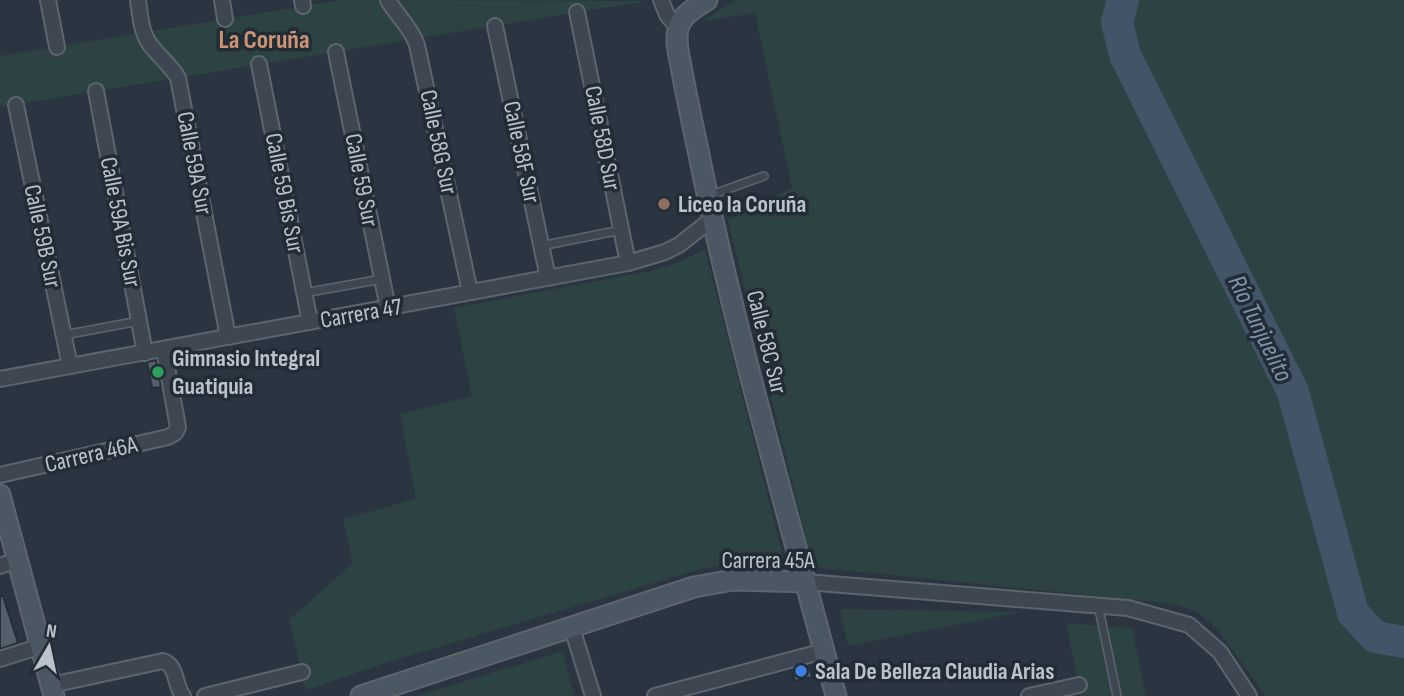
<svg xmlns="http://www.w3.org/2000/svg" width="1404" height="696" font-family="'Sofia Sans Condensed',sans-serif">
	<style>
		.green { fill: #2d4343 }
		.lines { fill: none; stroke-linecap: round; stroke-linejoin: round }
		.river { stroke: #415468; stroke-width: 32 }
		.building { fill: #53606c; stroke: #242e38; stroke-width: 2 }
		.lane-casing { stroke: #5c656e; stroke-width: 10 }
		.street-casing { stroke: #5c656e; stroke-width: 18 }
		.secondary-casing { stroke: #5c656e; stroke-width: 23 }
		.lane { stroke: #3e4751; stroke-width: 7 }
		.street { stroke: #3e4751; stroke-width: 14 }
		.secondary { stroke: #4c5764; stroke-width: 19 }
		.education-dot { fill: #8d6e63; stroke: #222c36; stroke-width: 2.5 }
		.leisure-dot { fill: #2e9e5b; stroke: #222c36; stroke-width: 2.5 }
		.shop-dot { fill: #3f7fe0; stroke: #222c36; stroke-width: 2.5 }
		.labels { text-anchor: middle; stroke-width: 7; stroke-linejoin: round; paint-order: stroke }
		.street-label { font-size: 24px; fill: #bbc2cb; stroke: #222c36 }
		.poi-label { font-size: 24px; font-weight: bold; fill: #bbc2cb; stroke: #222c36; text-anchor: start }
		.neighbourhood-label { font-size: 26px; font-weight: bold; fill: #cd9474; stroke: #222c36 }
		.water-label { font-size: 26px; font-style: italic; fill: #7f95aa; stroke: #222c36 }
	</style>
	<rect width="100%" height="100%" fill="#2a3541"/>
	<!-- green -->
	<g class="green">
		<polygon points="341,0 646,1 0,107 0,56"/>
		<polygon points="736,0 1404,0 1404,696 1266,696 1217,629 1198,612 1175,604 813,567 728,220 792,188 755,13 703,21"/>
		<path d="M705 250 786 568C757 563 731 563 701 569L388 662 306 690 289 620 353 563 343 519 416 499 400 414 472 396 454 308 651 271 674 264Z"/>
		<polygon points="840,609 1020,612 848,646"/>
		<polygon points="1066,623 1132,628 1146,696 1081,696"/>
		<polygon points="563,651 574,696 417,696"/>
	</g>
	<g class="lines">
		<!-- river -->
		<polyline class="river" points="1123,0 1117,22 1125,55 1293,392 1353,613 1375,637 1404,642"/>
	</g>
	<!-- building -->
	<g class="building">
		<polygon points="156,360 161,387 152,388 147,362"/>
		<polygon points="0,596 3,596 18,643 0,649"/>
		<polygon points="809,665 812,677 795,681 791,670"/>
	</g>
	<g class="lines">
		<!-- lane casing -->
		<g class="lane-casing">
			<g id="lane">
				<polyline points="708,196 764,176"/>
				<polyline points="541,246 621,230"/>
				<polyline points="304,293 382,279"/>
				<polyline points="64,335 139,321"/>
				<polyline points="1098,604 1117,696"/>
			</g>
		</g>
		<!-- street casing -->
		<g class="street-casing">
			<g id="street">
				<polyline points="48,0 57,47"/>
				<path d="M138 0C140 15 141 31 149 43 158 56 170 64 178 78L228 337"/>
				<polyline points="222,0 225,19"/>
				<polyline points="302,0 303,6"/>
				<path d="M388 0C397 16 411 27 417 45L470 292"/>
				<polyline points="661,0 667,15 678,28"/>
				<polyline points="577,12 628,263"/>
				<polyline points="495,26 548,278"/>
				<polyline points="336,52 388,308"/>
				<polyline points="259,64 310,322"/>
				<polyline points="96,91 145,353"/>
				<polyline points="16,105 70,366"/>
				<polyline points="0,379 628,263 665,252 679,245 712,219"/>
				<polyline points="0,475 168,437 175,433 178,427 164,350"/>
				<polyline points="0,566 17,560"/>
				<polyline points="806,582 1128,608 1189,625 1220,652 1249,696"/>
				<polyline points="572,628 593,696"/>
				<polyline points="0,659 41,646"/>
				<path d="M51 685 163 661C178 666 174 685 183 696"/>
				<polyline points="205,696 302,672"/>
				<polyline points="655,696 824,651"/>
				<polyline points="1029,696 1079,685"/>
			</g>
		</g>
		<!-- secondary casing -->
		<g class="secondary-casing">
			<g id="secondary">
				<path d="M707 0C695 8 681 15 678 29 675 41 679 55 681 66 686 94 692 122 698 150 735 334 788 514 836 696"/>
				<polyline points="0,495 54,696"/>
				<polyline points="361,696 694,587 733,580 806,582"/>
			</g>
		</g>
		<!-- lane -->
		<use href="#lane" class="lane"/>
		<!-- street -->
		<use href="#street" class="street"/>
		<!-- secondary -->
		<use href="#secondary" class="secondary"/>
	</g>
	<!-- markers -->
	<circle class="education-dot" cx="664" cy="204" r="7"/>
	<circle class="leisure-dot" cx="158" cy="372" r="7"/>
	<circle class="shop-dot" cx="801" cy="671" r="7"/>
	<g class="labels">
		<!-- street labels -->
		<g class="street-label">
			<text transform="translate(603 138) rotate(79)" y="8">Calle 58D Sur</text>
			<text transform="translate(439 142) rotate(78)" y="8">Calle 58G Sur</text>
			<text transform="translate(522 152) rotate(78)" y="8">Calle 58F Sur</text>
			<text transform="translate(195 163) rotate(79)" y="8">Calle 59A Sur</text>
			<text transform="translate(362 180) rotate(79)" y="8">Calle 59 Sur</text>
			<text transform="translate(285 193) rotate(79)" y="8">Calle 59 Bis Sur</text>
			<text transform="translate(121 222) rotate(79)" y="8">Calle 59A Bis Sur</text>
			<text transform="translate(43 236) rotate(78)" y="8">Calle 59B Sur</text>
			<text transform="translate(361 313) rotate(-10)" y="8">Carrera 47</text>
			<text transform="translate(767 342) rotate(76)" y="8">Calle 58C Sur</text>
			<text transform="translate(91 454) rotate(-13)" y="8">Carrera 46A</text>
			<text x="768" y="568">Carrera 45A</text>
		</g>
		<!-- poi labels -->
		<g class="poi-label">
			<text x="678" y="212">Liceo la Coruña</text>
			<text x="172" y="366">Gimnasio Integral<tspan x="172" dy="28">Guatiquia</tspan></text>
			<text x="815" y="679">Sala De Belleza Claudia Arias</text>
		</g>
		<!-- neighbourhood labels -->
		<g class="neighbourhood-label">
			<text x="264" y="48">La Coruña</text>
		</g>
		<!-- water labels -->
		<g class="water-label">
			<text transform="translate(1261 328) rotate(64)" y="9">Río Tunjuelito</text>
		</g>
	</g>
	<!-- north arrow -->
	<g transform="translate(49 647) rotate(9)" stroke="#222c36" stroke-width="5" paint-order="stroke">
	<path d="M0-5L12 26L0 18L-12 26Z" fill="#bbc2cb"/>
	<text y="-10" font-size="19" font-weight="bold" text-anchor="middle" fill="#bbc2cb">N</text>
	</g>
</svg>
